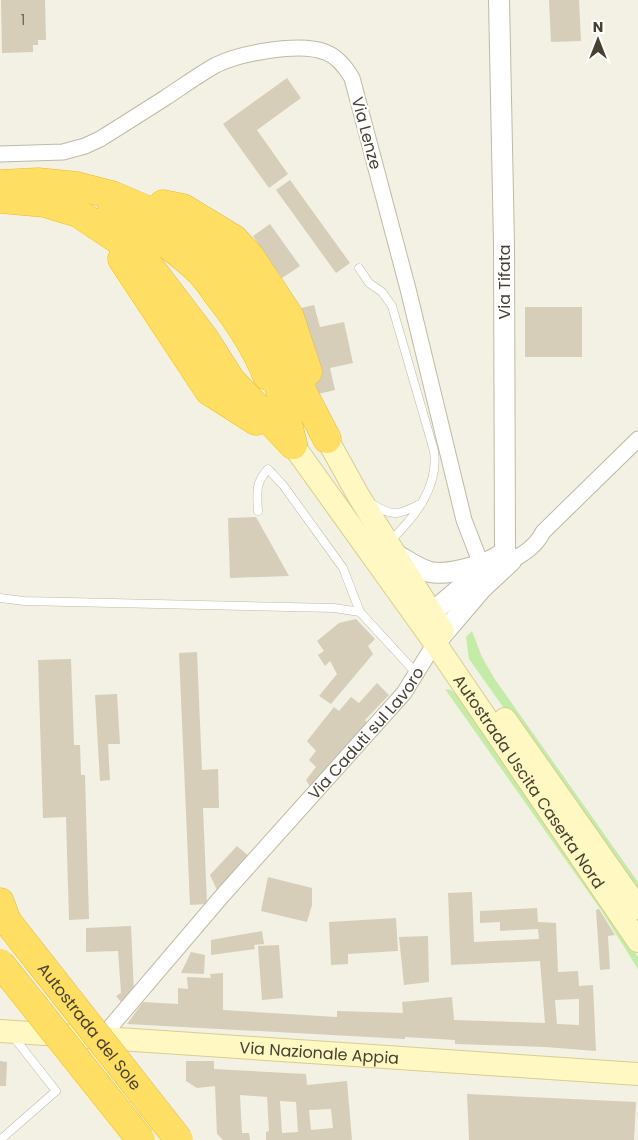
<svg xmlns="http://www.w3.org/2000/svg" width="638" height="1140" font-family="Poppins,sans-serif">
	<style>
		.green { fill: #c4eba8 }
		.building { fill: #d6ceb8; fill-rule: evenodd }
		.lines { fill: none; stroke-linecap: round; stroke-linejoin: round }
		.service-casing { stroke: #bfbaa5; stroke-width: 9 }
		.minor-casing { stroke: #bfbaa5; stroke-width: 17 }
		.tertiary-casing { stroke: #bfbaa5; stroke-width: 22 }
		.secondary-casing { stroke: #d7ce8f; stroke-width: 24 }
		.motorway-casing { stroke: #eabb27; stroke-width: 29 }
		.service { stroke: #fff; stroke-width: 8 }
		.minor { stroke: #fff; stroke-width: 15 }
		.tertiary { stroke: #fff; stroke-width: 20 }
		.secondary { stroke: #fff8c2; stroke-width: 22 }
		.motorway { stroke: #ffdf63; stroke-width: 28 }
		.motorway-bridge-casing { stroke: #eabb27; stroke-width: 29; stroke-linecap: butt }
		.motorway-bridge { stroke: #ffdf63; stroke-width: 28 }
		.labels { text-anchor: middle; stroke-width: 4.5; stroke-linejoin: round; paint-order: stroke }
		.number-label { font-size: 14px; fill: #6a6454 }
		.street-label { font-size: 16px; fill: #464133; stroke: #fff }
	</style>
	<rect width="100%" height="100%" fill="#f3f1e3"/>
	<!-- green -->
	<g class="green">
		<polygon points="472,631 482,657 494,678 638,882 638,896 469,659 466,637"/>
		<polygon points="445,689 451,690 457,695 607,908 638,957 638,969 601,910"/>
	</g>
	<!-- building -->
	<g class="building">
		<polygon points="1,0 45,0 46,40 38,40 38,45 33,45 33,52 2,53"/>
		<polygon points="549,0 579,0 581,41 551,42"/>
		<polygon points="287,78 301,98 257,130 288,174 269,188 223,124"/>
		<polygon points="290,180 350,263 336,273 276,190"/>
		<polygon points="270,224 300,266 282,278 253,236"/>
		<polygon points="314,305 320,327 344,322 353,363 330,368 335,390 318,394 297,309"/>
		<rect x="525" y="307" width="57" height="50"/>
		<polygon points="256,517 289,576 230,578 228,518"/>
		<polygon points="356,619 375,639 368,646 373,654 331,704 319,696 337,674 330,661 325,666 318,655 324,651 317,641 339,623"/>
		<polygon points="197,652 202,770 218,769 219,808 203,808 207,904 190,905 179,653"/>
		<polygon points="71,659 74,745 80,745 81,775 85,775 89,919 69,920 66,817 43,818 38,660"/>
		<polygon points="377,683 389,695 365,720 368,723 311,788 306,780 316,767 309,760 316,751 307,741 334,707 339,711 351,697 359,703"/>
		<polygon points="117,694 120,744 108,744 110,780 100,781 95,695"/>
		<polygon points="237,846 250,857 218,892 210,875"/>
		<polygon points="268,877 312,888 312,905 307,922 261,911"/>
		<path d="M472 892 474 942 539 939 538 929 500 931V922L480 923V911L537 908 538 922 556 923 558 972 578 971 579 986 593 985 596 1051 545 1047 455 1044V1040L405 1037V1039L127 1024 143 1002 178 1004V988L188 989 187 977 211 978 210 974 223 973V1010L337 1017V1011L403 1013 402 1002 452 997 454 1020 545 1023 540 961 451 965 448 893ZM579 999V1025L557 1024 555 1000Z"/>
		<polygon points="599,909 615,935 608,936 610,969 600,970 596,910"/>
		<polygon points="396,918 398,951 348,954 348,964 331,965 329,922"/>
		<polygon points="131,926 134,993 122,1003 116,996 121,993 118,951 86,952 86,928"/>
		<polygon points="262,931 264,944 254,945 255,949 211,955 211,940"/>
		<polygon points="428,936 429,982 404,985 399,937"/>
		<polygon points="279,945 283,998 262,1000 258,946"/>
		<polygon points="191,952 205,955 204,974 181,973"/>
		<polygon points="0,1061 7,1062 6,1086 0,1086"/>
		<path d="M186 1061H214V1069L306 1074 307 1085 347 1081 352 1140H266V1132L269 1131 267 1097 240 1095 242 1133H249L250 1140H223L217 1134 215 1086 197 1088 186 1081ZM280 1101 296 1102 298 1132 282 1133ZM331 1109 333 1128 311 1130 309 1110Z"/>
		<polygon points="467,1094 636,1102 634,1140 469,1140"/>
	</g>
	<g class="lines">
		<!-- service casing -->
		<g class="service-casing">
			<g id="service">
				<path d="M359 268 369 283 382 292 392 306 434 451C439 487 415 517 390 541"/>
				<path d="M372 504C392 516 397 516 418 505"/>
				<path d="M258 511C257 493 255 483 268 469L283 485 343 568 360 612"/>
				<polyline points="0,598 24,601 334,608 360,612 416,673"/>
				<polyline points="0,1140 56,1091 12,1035"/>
			</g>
		</g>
		<!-- minor casing -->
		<g class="minor-casing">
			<g id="minor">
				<path d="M0 154 63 152 85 146 100 139C121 126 143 112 165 98 182 87 198 75 216 65 240 53 300 42 325 52 337 56 346 68 352 78L408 289 464 520 481 564"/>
				<path d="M511 561C525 553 536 546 543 532L638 439"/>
				<path id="s1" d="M101 1038 222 896 404 693 435 643"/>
			</g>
		</g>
		<!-- tertiary casing -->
		<g class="tertiary-casing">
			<g id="tertiary">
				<path d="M395 554C406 560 418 569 430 572 449 576 492 564 505 551"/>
				<polyline points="421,622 490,563"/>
				<polyline points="435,643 481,589 511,561 505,551 504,244 499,0"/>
			</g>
		</g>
		<!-- secondary casing -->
		<g class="secondary-casing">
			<g id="secondary">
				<polyline points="327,439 358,495 443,631"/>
				<path id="s2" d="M293 445 435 643 638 941"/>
				<polyline points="505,719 638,908"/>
				<path id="s3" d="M0 1031 638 1074"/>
			</g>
		</g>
		<!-- motorway casing -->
		<g class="motorway-casing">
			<g id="motorway">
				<polyline points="0,184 38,182 77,186 112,195 173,221 218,258 257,304 327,439"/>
				<polyline points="0,199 45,203 78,213 141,255 205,339 231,380 293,445"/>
				<polyline points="163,204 183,208 234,239 250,256 290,317 308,372"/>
				<path d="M110 215C138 221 180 252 200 272 207 279 212 287 217 294 237 319 255 346 267 376"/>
				<polyline points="122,259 209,391 256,421"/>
				<polyline points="267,350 272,359 293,444"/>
				<polyline points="0,902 7,921"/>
			</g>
		</g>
		<!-- service -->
		<use href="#service" class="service"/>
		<!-- minor -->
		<use href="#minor" class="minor"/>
		<!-- tertiary -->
		<use href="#tertiary" class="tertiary"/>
		<!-- secondary -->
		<use href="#secondary" class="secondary"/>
		<!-- motorway -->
		<use href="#motorway" class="motorway"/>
		<!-- motorway-bridge casing -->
		<g class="motorway-bridge-casing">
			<g id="motorway-bridge">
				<path id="s4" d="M7 921 179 1140"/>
				<polyline points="0,963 141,1140"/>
			</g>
		</g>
		<!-- motorway-bridge -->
		<use href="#motorway-bridge" class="motorway-bridge"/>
	</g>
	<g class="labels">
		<!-- number labels -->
		<g class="number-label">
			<text x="23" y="25">1</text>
		</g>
		<!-- street labels -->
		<g class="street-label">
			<text transform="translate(367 133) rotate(75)" y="6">Via Lenze</text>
			<text transform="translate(504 282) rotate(-90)" y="6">Via Tifata</text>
			<text dy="6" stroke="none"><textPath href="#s1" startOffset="404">Via Caduti sul Lavoro</textPath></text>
			<text dy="6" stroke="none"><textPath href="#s2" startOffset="411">Autostrada Uscita Caserta Nord</textPath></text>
			<text dy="6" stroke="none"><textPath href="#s4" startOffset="134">Autostrada del Sole</textPath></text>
			<text dy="6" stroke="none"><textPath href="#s3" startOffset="320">Via Nazionale Appia</textPath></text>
		</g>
	</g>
	<!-- north arrow -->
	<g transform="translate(598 40)" stroke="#ffffff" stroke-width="4" paint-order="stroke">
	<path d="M0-4L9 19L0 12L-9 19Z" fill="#464133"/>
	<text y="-8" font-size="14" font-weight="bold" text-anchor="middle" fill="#464133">N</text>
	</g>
</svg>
